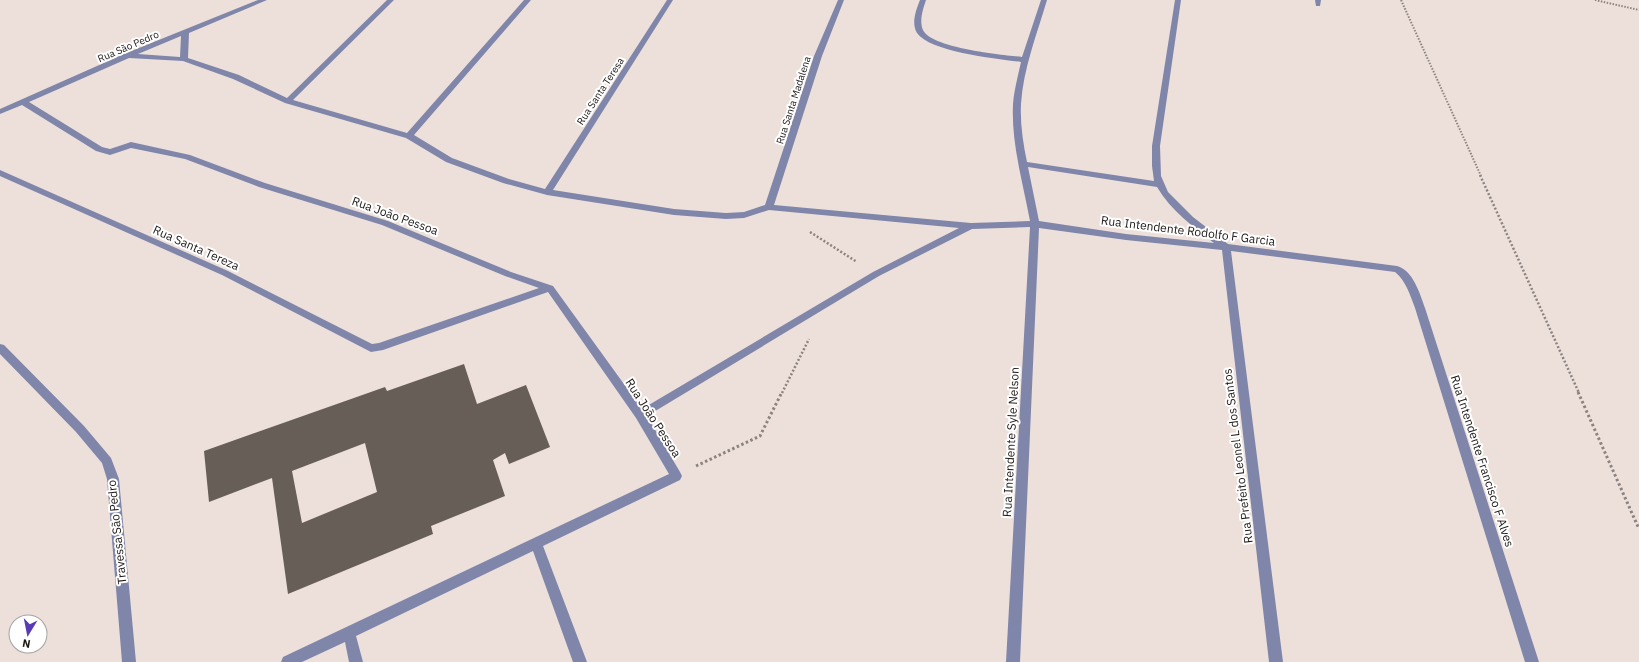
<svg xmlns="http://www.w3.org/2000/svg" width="1639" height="662" font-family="'IBM Plex Sans',sans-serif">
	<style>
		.building { fill: #685e58; fill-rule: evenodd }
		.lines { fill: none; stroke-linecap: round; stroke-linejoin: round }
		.path-far2 { stroke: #8c8380; stroke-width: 2; stroke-dasharray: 1.5 1.5; stroke-linecap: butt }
		.path-far1 { stroke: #8c8380; stroke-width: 2.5; stroke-dasharray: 2 2; stroke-linecap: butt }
		.path { stroke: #8c8380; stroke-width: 3; stroke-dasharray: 2.5 2.5; stroke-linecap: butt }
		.minor { fill: #7f86aa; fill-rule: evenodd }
		.labels { text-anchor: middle; stroke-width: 4; stroke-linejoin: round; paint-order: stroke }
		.far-street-label { font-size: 10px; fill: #1c1816; stroke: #fff }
		.street-label { font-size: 12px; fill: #1c1816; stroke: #fff }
	</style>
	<rect width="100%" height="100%" fill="#ede0db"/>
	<!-- building -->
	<path class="building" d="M464 364 477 404 526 385 550 447 509 464 505 453 493 460 505 496 431 526 433 534 288 594 272 478 209 502 204 451 385 387 387 391ZM365 443 377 492 302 523 292 471Z"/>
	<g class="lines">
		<!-- path-far2 -->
		<g class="path-far2">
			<polyline points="1401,0 1481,176"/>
			<polyline points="1595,0 1639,10"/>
		</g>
		<!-- path-far1 -->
		<g class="path-far1">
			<polyline points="1480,175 1579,393"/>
			<polyline points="810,232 857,262"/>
			<polyline points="782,393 809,339"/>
		</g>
		<!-- path -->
		<g class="path">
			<polyline points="1578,392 1639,529"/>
			<polyline points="696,466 760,436 782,392"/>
		</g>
		<!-- minor -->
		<g class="minor">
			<path d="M258 0H267L189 33 188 58 239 75 287 98 387 0H394L293 100 407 133 524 0H531L414 135 452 158 509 179 545 189 667 0H673L553 190 674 209 726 213 744 212 765 205 814 56 838 0H844L822 56 774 205 971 223 1030 221C1023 183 1011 143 1013 104 1014 90 1018 76 1021 62 998 59 930 52 917 33 911 23 916 10 920 0H926C923 9 919 21 923 30 931 48 1003 55 1022 57L1041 0H1047C1037 34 1023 69 1021 104 1020 123 1023 143 1027 162L1154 181 1152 166V146L1175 0H1181L1160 146 1161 176 1168 192 1193 217 1228 244 1397 266C1413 270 1420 294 1425 308L1539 662H1525L1415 308C1410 295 1406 281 1395 272L1231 251 1283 662H1269L1222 250 1126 240 1039 228 1020 662H1006L1030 227 972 229 879 276 647 416 680 472 682 476 680 480 543 546 587 662H573L533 551 356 636 363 662H349L345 642 302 662H281L283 657 669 474 636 418 548 292 383 350 371 352 222 275 0 176V170L228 271 372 344 379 343 539 288 505 276 382 225 259 187 185 159 131 148 110 155 96 151 22 105 0 114V109L124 54ZM181 36 180 57 138 54ZM129 58 183 61 233 79 285 103 406 138 446 162 503 183 547 195 674 215 726 219 744 218 769 210 959 228 873 272 642 409 553 286 511 272 388 221 265 183 190 155 131 142 110 149 102 147 29 102ZM1028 167 1157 187C1171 211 1193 226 1214 243L1126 234 1039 221Z"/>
			<polygon points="1315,0 1321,0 1320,6 1316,6"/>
			<polygon points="0,344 4,345 84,426 111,458 119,479 136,662 122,662 107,479 102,463 76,432 0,354"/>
		</g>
	</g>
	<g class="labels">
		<!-- far-street labels -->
		<g class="far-street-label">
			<text transform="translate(128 46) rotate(-23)" y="4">Rua São Pedro</text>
			<text transform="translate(600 91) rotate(-57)" y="4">Rua Santa Teresa</text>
			<text transform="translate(793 100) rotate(-72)" y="4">Rua Santa Madalena</text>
		</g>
		<!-- street labels -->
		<g class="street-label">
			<text transform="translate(395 216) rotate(20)" y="4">Rua João Pessoa</text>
			<text transform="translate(1188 231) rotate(7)" y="4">Rua Intendente Rodolfo F Garcia</text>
			<text transform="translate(196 248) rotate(24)" y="4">Rua Santa Tereza</text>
			<text transform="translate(653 418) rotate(57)" y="4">Rua João Pessoa</text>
			<text transform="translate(1011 442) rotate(-87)" y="4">Rua Intendente Syle Nelson</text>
			<text transform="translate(1238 456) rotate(-97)" y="4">Rua Prefeito Leonel L dos Santos</text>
			<text transform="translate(1482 461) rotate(72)" y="4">Rua Intendente Francisco F Alves</text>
			<text transform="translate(117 532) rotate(-96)" y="4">Travessa São Pedro</text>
		</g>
	</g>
	<!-- north arrow -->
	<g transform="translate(28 634) rotate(190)"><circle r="19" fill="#ffffff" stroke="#a4a3a2"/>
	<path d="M0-3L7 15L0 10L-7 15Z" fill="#593bb3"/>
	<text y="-6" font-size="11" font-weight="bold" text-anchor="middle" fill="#1c1816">N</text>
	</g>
</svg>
